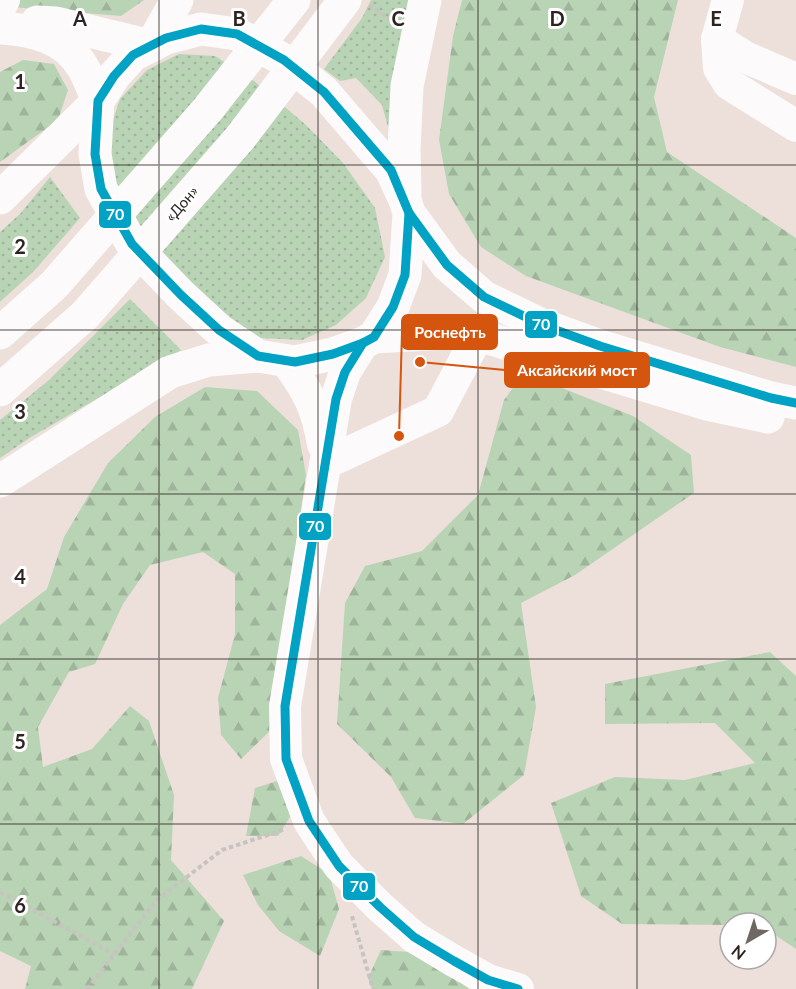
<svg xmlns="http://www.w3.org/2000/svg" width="796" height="989" font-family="Lato,sans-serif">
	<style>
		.grass { fill: url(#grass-dots) }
		.forest { fill: url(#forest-firs) }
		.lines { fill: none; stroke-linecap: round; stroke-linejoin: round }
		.path { stroke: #c8c3c1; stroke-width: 4; stroke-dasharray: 4.5 3; stroke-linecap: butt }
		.minor { stroke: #fcfafa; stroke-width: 32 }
		.major { stroke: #fcfafa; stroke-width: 33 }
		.bus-1-casing { stroke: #fff; stroke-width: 14 }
		.bus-1 { stroke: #02a2c5; stroke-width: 9 }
		.grid { fill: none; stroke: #2d2421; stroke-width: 1.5; stroke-opacity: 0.55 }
		.labels { text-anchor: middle; stroke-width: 6; stroke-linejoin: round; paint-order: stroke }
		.street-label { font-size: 15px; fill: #2d2421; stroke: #fff }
		.grid-label { font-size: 20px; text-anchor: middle; font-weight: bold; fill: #2d2421; stroke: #fff; stroke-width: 6; stroke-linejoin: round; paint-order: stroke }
		.leader { fill: none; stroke: #d5540e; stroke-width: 2 }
		.callout-dot { fill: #d5540e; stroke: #fff; stroke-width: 2 }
		.callout { fill: #d5540e; stroke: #d5540e; stroke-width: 2 }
		.callout-label { font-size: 16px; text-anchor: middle; font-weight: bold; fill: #fff }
		.line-badge { stroke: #fff; stroke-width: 2 }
		.badge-label { font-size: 16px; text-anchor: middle; font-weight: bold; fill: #fff }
	</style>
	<defs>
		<pattern id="grass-dots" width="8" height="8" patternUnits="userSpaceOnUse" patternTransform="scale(1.5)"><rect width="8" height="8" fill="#b9d3b5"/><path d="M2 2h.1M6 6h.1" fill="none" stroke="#9fb59b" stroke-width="1.8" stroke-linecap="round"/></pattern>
		<pattern id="forest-firs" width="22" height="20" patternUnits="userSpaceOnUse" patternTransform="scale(1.5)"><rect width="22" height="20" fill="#b9d3b5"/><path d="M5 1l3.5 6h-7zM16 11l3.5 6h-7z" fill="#9fb59b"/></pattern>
	</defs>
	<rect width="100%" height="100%" fill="#ede0db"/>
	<!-- grass -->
	<g class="grass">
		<polygon points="371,0 414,0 388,127 382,105 356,78 340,81 324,69 362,18"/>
		<polygon points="179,54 215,56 254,81 306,125 343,163 375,208 385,257 366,298 336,325 302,340 259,338 219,315 140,237 107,165 108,135 120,99 147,70"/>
		<polygon points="50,177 80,218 34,271 0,302 0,232 20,214"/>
		<polygon points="130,299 181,350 31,437 0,458 0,420 49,380"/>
	</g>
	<!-- forest -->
	<g class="forest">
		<polygon points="0,0 144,0 121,16 0,6"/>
		<polygon points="462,0 678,0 654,97 667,152 796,238 796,367 720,347 526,276 481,247 449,194 439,140 453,36"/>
		<polygon points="23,60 54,64 68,90 58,120 0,162 0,72"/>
		<polygon points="524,373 633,416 691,455 694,493 575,575 521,603 536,707 524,775 463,824 415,818 391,777 337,724 345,603 365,566 422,551 478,495 504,400"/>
		<polygon points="205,387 257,391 298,430 306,475 269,732 241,759 221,735 218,698 235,634 235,574 203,552 150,565 123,604 95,664 69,672 38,727 43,767 92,749 130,706 149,721 174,795 171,860 224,921 192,989 25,989 31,966 0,951 0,625 47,589 64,537 108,463 155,417"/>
		<polygon points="770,652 796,676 796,949 766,929 766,923 730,923 730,925 622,924 581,896 551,803 615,777 685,780 755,763 715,723 605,724 605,684"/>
		<polygon points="277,781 295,809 278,836 246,836 255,788"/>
		<polygon points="301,856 329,874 339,909 320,956 279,931 258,905 243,875"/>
		<polygon points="381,950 423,953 469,989 372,989 368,978"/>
	</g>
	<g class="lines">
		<!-- path -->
		<g class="path">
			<polyline points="369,5 395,23"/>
			<polyline points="0,892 114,954"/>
			<polyline points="352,916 373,989"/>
			<polyline points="87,989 157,900 222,850 286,829"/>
		</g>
		<!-- minor -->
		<g class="minor">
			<polyline points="728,0 717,39 719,68 729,84 796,126"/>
			<polyline points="0,7 4,0"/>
			<polyline points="717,39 745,57 796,79"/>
			<polyline points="363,343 345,372 336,399 285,706 286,759 309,821 322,841 339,866 380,907 414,937 454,961 488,980 518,989"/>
			<path d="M286 361C308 391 317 408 323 444"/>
			<polyline points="326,463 438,411 478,335"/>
		</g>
		<!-- major -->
		<g class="major">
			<polyline points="37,22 56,23 151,46 177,0"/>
			<path d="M0 28C32 30 65 37 82 66 89 77 93 90 98 101L0 198"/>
			<polyline points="405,195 404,149 407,86 425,0"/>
			<polyline points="409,213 405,275 393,307 374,337 363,343 333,354 295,362 258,356 219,330 181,295 132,244 101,189 95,154 98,101 114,76 133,55 166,38 201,29 237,34 284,60 324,92 391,170 405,200 409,213 447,265 484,297 542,325 600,346 771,398 796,403"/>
			<polyline points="0,333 54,285 208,109 294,0"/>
			<polyline points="374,337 449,333 478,335 707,404 768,417"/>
			<polyline points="0,390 85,315 240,138 345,0"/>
			<polyline points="0,481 170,372 209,360 258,356"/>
		</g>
		<!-- bus-1 casing -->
		<g class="bus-1-casing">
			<g id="bus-1">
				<polygon points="201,29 237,34 284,60 324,92 391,170 409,213 405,275 393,307 374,337 363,343 333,354 295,362 258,356 219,330 181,295 132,244 101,189 95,154 98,101 114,76 133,55 166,38"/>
				<polyline points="409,213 447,265 484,297 542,325 600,346 771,398 796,403"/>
				<polyline points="363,343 345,372 336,399 285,706 286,759 309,821 339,866 380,907 414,937 454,961 488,980 518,989"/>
			</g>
		</g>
		<!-- bus-1 -->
		<use href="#bus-1" class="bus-1"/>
	</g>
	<!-- grid -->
	<path class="grid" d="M159 0V989M318 0V989M478 0V989M637 0V989M0 165H796M0 330H796M0 494H796M0 659H796M0 824H796"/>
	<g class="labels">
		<!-- street labels -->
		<g class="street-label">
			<text transform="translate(182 204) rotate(-49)" y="5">«Дон»</text>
		</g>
	</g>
	<g class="grid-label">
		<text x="80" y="26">A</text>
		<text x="239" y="26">B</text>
		<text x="398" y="26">C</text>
		<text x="557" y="26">D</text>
		<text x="716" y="26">E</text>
		<text x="20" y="89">1</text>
		<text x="20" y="254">2</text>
		<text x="20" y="419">3</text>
		<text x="20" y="584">4</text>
		<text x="20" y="749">5</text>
		<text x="20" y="913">6</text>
	</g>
	<!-- callouts -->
	<path class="leader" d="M399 436L402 332M420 362L505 370"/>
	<g class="callout-dot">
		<circle cx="399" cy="436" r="6"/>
		<circle cx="420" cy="362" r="6"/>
	</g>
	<g class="callout">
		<rect x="402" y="315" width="95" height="34" rx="6"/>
		<rect x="505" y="353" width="144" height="34" rx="6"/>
	</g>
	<g class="callout-label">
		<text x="450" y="338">Роснефть</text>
		<text x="577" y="376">Аксайский мост</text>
	</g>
	<g class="line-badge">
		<rect x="98" y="200" width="34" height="29" rx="6" fill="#02a2c5"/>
		<rect x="524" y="310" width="34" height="29" rx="6" fill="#02a2c5"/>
		<rect x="298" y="512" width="34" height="29" rx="6" fill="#02a2c5"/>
		<rect x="342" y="872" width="34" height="29" rx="6" fill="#02a2c5"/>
	</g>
	<g class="badge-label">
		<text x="115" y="220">70</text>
		<text x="541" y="330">70</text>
		<text x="315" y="532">70</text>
		<text x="359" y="892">70</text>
	</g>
	<!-- north arrow -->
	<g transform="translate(748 941) rotate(219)"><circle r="28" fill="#ffffff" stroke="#aba7a6" stroke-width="1.5"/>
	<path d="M0-4.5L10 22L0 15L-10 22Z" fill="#706662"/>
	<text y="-9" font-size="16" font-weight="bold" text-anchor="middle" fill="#2d2421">N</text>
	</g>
</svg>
